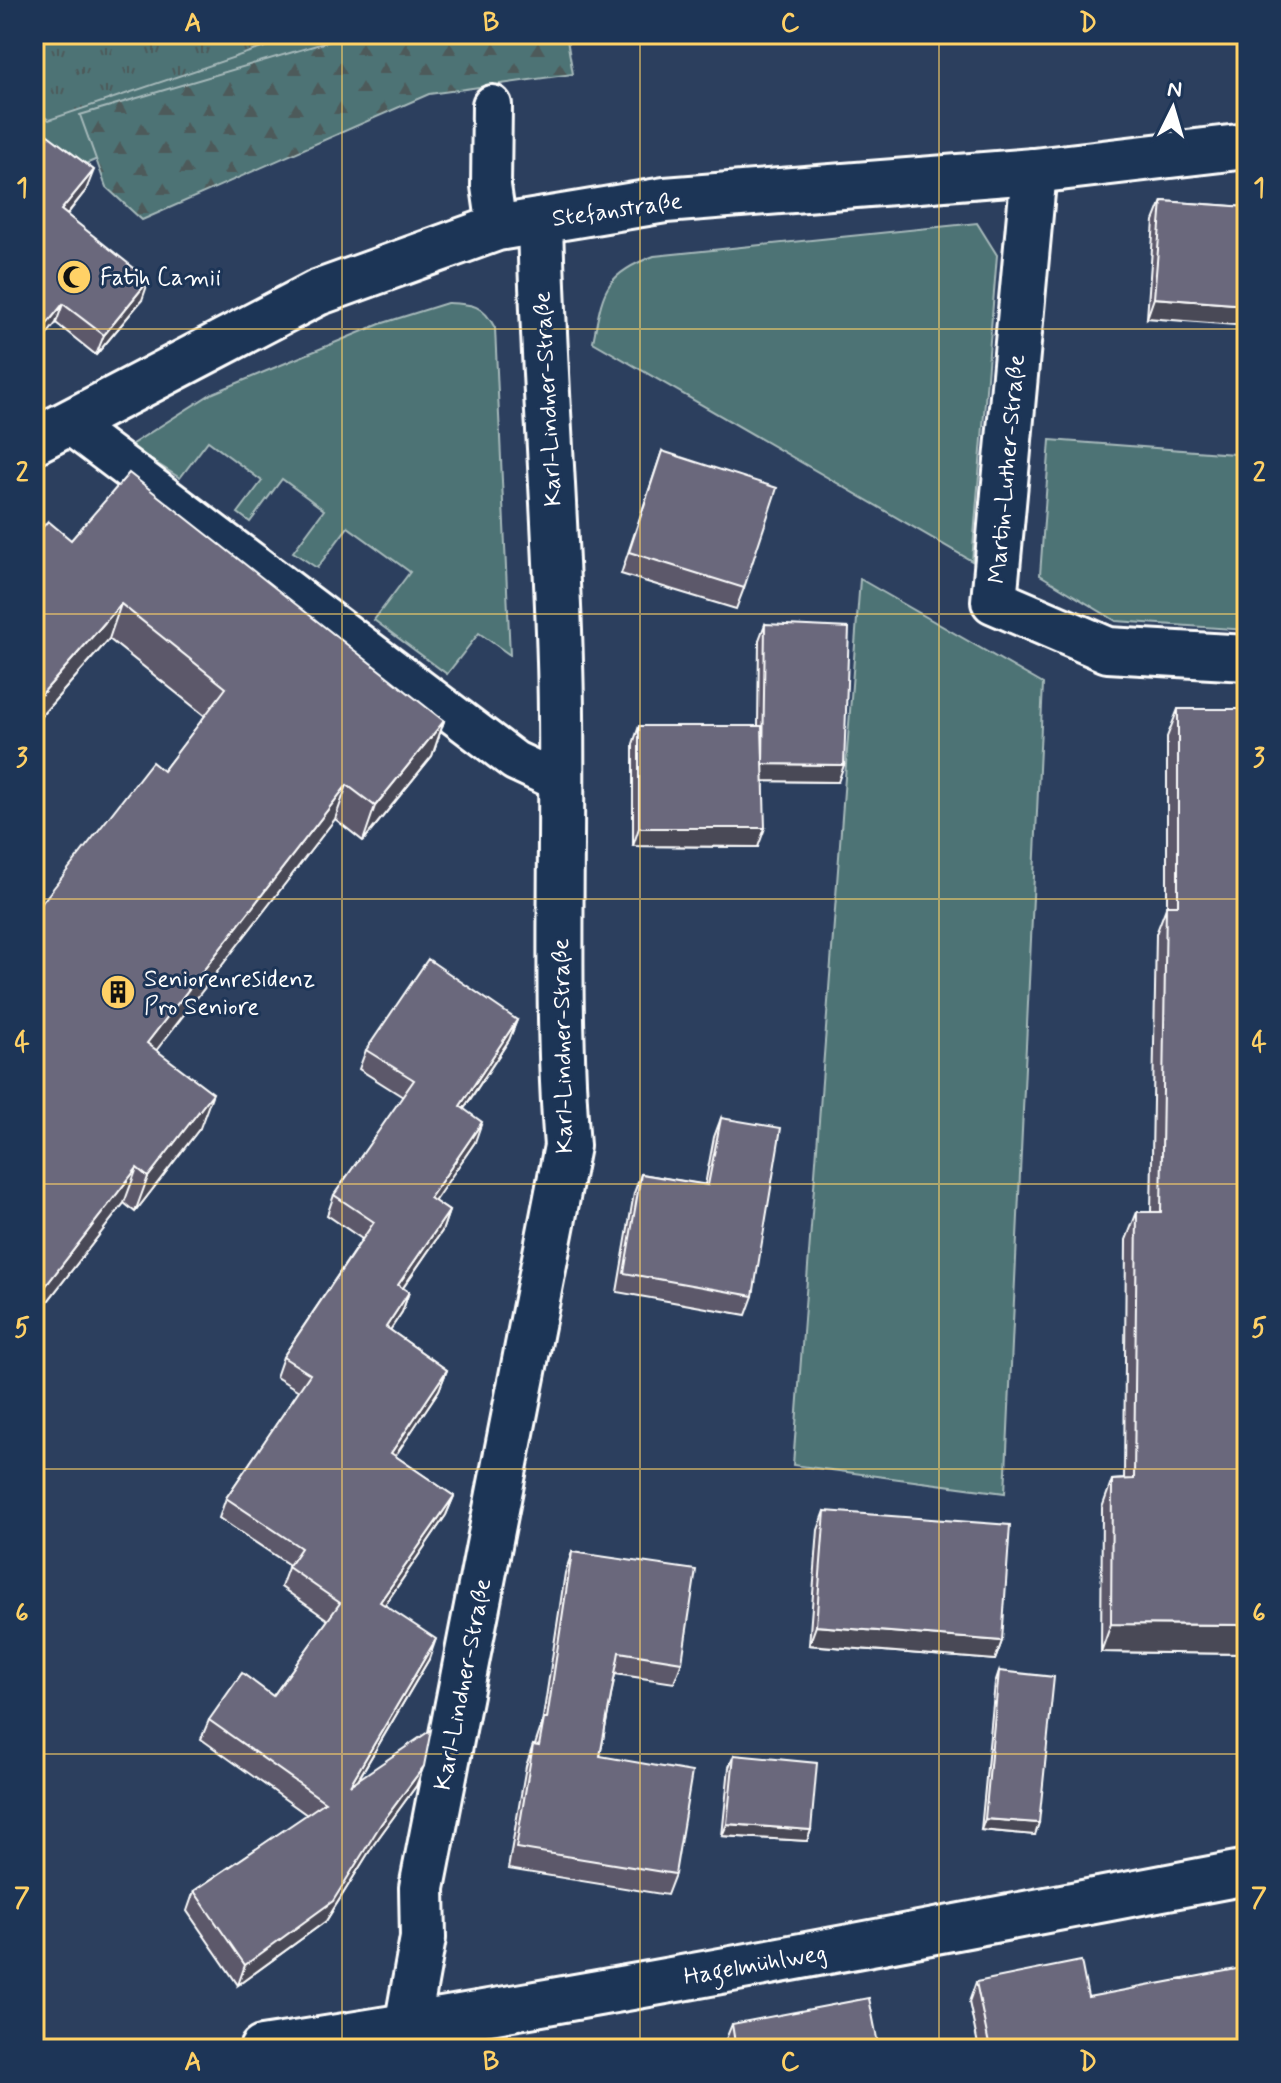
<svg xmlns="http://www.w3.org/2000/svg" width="1281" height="2083" font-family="Mynerve,sans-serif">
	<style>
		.green { fill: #4e7375; stroke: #a6b9ba; stroke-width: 2 }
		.forest { fill: url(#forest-firs); stroke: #a6b9ba; stroke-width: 2 }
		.park { fill: url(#park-tufts); stroke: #a6b9ba; stroke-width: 2 }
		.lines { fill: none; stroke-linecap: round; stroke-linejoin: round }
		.lane-casing { stroke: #fff; stroke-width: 44 }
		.street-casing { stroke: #fff; stroke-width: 50 }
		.lane { stroke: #1d3557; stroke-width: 38 }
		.street { stroke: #1d3557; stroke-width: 44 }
		.wall { fill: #5b596b; stroke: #fff; stroke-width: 2 }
		.shaded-wall { fill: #4a4957; stroke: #fff; stroke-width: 2 }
		.building { fill: #6a687c; stroke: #fff; stroke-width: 2 }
		.grid { fill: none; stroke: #ffd166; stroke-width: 2; stroke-opacity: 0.55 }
		.labels { text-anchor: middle; stroke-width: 6; stroke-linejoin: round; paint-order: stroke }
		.street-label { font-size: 24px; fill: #fff; stroke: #1d3557 }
		.poi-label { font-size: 24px; fill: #fff; stroke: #1d3557; text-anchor: start }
		.neatline { fill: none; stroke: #ffd166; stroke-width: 3 }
		.grid-label { font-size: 26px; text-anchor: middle; font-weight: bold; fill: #ffd166 }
	</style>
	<defs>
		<pattern id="forest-firs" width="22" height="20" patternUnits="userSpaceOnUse" patternTransform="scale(2)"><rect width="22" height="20" fill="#4e7375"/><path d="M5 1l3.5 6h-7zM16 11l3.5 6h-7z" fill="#4d5a5a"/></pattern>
		<pattern id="park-tufts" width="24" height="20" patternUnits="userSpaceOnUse" patternTransform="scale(2)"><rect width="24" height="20" fill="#4e7375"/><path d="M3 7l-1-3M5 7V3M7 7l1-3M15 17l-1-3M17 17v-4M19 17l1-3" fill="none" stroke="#4d5a5a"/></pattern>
	</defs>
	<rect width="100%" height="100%" fill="#2c3f5e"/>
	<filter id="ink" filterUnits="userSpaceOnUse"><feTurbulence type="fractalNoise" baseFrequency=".0125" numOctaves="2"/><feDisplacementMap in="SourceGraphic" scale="16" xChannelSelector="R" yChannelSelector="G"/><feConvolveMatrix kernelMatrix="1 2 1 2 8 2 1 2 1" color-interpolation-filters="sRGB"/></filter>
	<g filter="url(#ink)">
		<!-- green -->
		<g class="green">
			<polygon points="34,34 324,34 340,57 76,168 34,140"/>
			<path d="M977 223 997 255 972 561 593 342C603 293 602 275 654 256Z"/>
			<path d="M447 303C472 304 483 304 495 328L510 655 479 633 447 674 374 620 410 572 348 527 317 568 293 552 324 510 282 479 250 522 238 513 262 481 208 441 180 478 129 446 211 394 380 324Z"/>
			<polygon points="1050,440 1247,455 1247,630 1116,621 1040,575"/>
			<polygon points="860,579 1043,684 1005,1493 793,1465"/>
		</g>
		<!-- forest -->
		<polygon class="forest" points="354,34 566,34 573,74 429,94 142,220 106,187 80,115"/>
		<!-- park -->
		<polygon class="park" points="34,34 278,34 288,39 49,120 34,110"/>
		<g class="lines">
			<!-- lane casing -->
			<g class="lane-casing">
				<g id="lane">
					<polyline points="492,105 491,186 497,228"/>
					<polyline points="66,422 515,761 560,782"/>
				</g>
			</g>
			<!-- street casing -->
			<g class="street-casing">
				<g id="street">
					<polyline points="1034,171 994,601 1108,650 1247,658"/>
					<polyline points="34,441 317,293 497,228 665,200 1034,171 1247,146"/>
					<path d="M262 2049C592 1998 919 1934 1247 1872"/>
					<path d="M403 2049 423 1938 422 1888 567 1146C554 985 565 823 560 662 556 515 543 368 540 221"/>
				</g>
			</g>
			<!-- lane -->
			<use href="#lane" class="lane"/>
			<!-- street -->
			<use href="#street" class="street"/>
		</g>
		<!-- wall -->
		<g class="wall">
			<polygon points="34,154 86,190 67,215 142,300 96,355 56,323"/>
			<polygon points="1162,201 1247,207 1147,318 1154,221"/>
			<polygon points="662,451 744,588 736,609 621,574"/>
			<polygon points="34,537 71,540 444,721 432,756 363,841 335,819 156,1050 200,1128 135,1212 124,1203 34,1319 34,913 163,771 205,716 109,639 34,724"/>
			<polygon points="765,624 838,782 764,781 758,847 633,846 633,744 639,726 758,726 759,640"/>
			<polygon points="1178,709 1247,1654 1101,1652 1102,1508 1112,1480 1124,1479 1126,1240 1137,1212 1151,1212 1156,934 1167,905 1167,737"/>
			<polygon points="517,1020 509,1040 464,1109 475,1142 434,1201 449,1211 442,1231 403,1288 409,1292 402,1312 390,1330 447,1370 439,1390 395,1456 454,1496 446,1515 385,1605 429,1659 358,1780 416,1786 374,1844 326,1921 238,1985 187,1911 194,1891 307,1815 201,1739 209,1720 273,1696 328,1620 281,1587 289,1565 219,1518 226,1498 299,1391 276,1377 283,1357 362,1239 327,1215 334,1195 403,1097 359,1069 366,1050"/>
			<polygon points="721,1118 753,1296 746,1315 617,1292 634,1193 641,1174 705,1185 714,1137"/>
			<polygon points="825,1511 1002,1641 995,1660 809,1645 818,1530"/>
			<polygon points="572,1552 682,1662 674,1683 615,1674 600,1756 675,1874 667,1895 508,1869 526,1766 533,1745 535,1745 542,1724 565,1573"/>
			<polygon points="999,1671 1035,1835 981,1830 995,1683"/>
			<polygon points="734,1755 811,1830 807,1841 722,1836 729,1767"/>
			<polygon points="976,1982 1088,1997 1247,2049 979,2049 969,2002"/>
			<polygon points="732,2024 879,2049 725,2049 724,2044"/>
		</g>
		<!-- shaded-wall -->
		<g class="shaded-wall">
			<polygon points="94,170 86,190 54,230 61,210"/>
			<polygon points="149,280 142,300 96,355 104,335"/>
			<polygon points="1154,298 1247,305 1247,326 1147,318"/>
			<polygon points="63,304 56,323 34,351 34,340"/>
			<polygon points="121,604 109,639 34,724 34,703"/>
			<polygon points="444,721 432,756 363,841 375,806"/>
			<polygon points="763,764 844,765 838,782 757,781"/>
			<polygon points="347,785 335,819 135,1078 147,1043"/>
			<polygon points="639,828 765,828 758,847 633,846"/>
			<polygon points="517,1020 509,1040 452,1126 460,1106"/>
			<polygon points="213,1093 200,1128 135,1212 148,1177"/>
			<polygon points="482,1122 475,1142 423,1218 430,1198"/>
			<polygon points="137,1168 124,1203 34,1319 34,1301"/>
			<polygon points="449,1211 442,1231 391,1305 398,1285"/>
			<polygon points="409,1292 402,1312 379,1347 386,1327"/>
			<polygon points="447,1370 439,1390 384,1473 391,1453"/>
			<polygon points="454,1496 446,1515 373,1622 380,1602"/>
			<polygon points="1111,1624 1247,1625 1247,1654 1101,1652"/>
			<polygon points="816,1626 1002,1641 995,1660 809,1645"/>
			<polygon points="436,1639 429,1659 343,1805 350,1785"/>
			<polygon points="424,1766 416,1786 374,1844 326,1921 238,1985 245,1965 381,1824"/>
			<polygon points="985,1819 1039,1823 1035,1835 981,1830"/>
			<polygon points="727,1824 811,1830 807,1841 722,1836"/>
		</g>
		<!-- building -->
		<g class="building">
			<polygon points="48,135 94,170 61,210 149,280 104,335 63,304 34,340 34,154"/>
			<polygon points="1162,201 1247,207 1247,305 1154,298"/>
			<polygon points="662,451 777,488 744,588 629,552"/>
			<polygon points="129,473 444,721 375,806 347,785 147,1043 213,1093 148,1177 137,1168 34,1301 34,913 152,762 163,771 226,688 121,604 34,703 34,537 48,521 71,540"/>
			<polygon points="765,624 849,628 844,765 763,764"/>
			<polygon points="1178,709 1247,709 1247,1625 1111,1624 1112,1480 1134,1479 1137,1212 1161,1212 1166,905 1178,905"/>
			<polygon points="639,726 762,726 765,828 639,828"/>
			<polygon points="428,959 517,1020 460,1106 482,1122 430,1198 449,1211 398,1285 409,1292 386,1327 447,1370 391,1453 454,1496 380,1602 436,1639 350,1785 431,1730 424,1766 381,1824 333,1901 245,1965 194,1891 325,1802 209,1720 242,1673 273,1696 340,1603 288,1567 301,1548 226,1498 310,1374 283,1357 374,1222 334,1195 414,1080 366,1050"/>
			<polygon points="721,1118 781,1128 753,1296 624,1273 641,1174 708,1185"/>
			<polygon points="825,1511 1010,1525 1002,1641 816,1626"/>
			<polygon points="572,1552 696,1570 682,1662 619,1652 600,1756 692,1772 675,1874 516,1848 533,1745 539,1746 544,1719 547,1719"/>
			<polygon points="999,1671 1054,1677 1039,1823 985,1819"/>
			<polygon points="734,1755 817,1763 811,1830 727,1824"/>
			<polygon points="1081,1961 1088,1997 1247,1967 1247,2049 990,2049 976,1982"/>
			<polygon points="869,1998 879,2049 736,2049 732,2024"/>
			<polygon points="626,2045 626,2049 602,2049"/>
		</g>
	</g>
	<!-- grid -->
	<path class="grid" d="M342 34V2049M640 34V2049M939 34V2049M34 329H1247M34 614H1247M34 899H1247M34 1184H1247M34 1469H1247M34 1754H1247"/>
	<!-- icons -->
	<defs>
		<g id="mosque-disc" transform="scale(1.8)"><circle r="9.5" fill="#ffd166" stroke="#1d3557"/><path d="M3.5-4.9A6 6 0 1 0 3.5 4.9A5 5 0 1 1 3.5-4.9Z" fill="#111"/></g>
		<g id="building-disc" transform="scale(1.8)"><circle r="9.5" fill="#ffd166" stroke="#1d3557"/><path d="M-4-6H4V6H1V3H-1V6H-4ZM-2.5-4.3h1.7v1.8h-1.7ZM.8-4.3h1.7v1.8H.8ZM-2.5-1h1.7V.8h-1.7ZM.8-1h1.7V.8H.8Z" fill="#111"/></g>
	</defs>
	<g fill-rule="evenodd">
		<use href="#mosque-disc" x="74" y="277"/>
		<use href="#building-disc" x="118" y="992"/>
	</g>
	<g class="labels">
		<!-- street labels -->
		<g class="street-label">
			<text transform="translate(617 209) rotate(-8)" y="8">Stefanstraße</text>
			<text transform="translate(547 399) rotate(-93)" y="8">Karl-Lindner-Straße</text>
			<text transform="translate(1006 469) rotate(-85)" y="8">Martin-Luther-Straße</text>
			<text transform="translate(562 1046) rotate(-91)" y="8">Karl-Lindner-Straße</text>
			<text transform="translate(462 1684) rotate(-79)" y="8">Karl-Lindner-Straße</text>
			<text transform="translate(755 1964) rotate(-10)" y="8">Hagelmühlweg</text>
		</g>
		<!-- poi labels -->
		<g class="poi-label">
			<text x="100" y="285">Fatih Camii</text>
			<text x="144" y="986">Seniorenresidenz<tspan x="144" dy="28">Pro Seniore</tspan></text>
		</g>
	</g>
	<!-- margin -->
	<rect width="1281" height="2083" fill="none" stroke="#1d3557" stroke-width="88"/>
	<!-- north arrow -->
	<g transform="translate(1173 108) rotate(5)" stroke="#1d3557" stroke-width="6" paint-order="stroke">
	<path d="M0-6L14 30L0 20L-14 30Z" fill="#ffffff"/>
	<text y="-12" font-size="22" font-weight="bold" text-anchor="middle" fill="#ffffff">N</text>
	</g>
	<rect x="44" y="44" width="1193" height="1995" class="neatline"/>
	<g class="grid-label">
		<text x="193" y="31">A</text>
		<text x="491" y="31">B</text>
		<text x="790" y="31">C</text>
		<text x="1088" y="31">D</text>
		<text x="22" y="196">1</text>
		<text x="1259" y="196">1</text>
		<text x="22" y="481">2</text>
		<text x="1259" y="481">2</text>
		<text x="22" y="766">3</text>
		<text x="1259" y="766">3</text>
		<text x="22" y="1051">4</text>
		<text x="1259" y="1051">4</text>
		<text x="22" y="1336">5</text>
		<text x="1259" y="1336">5</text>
		<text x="22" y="1621">6</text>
		<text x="1259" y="1621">6</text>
		<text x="22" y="1906">7</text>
		<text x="1259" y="1906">7</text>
		<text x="193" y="2070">A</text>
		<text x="491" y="2070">B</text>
		<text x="790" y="2070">C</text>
		<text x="1088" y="2070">D</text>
	</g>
</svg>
